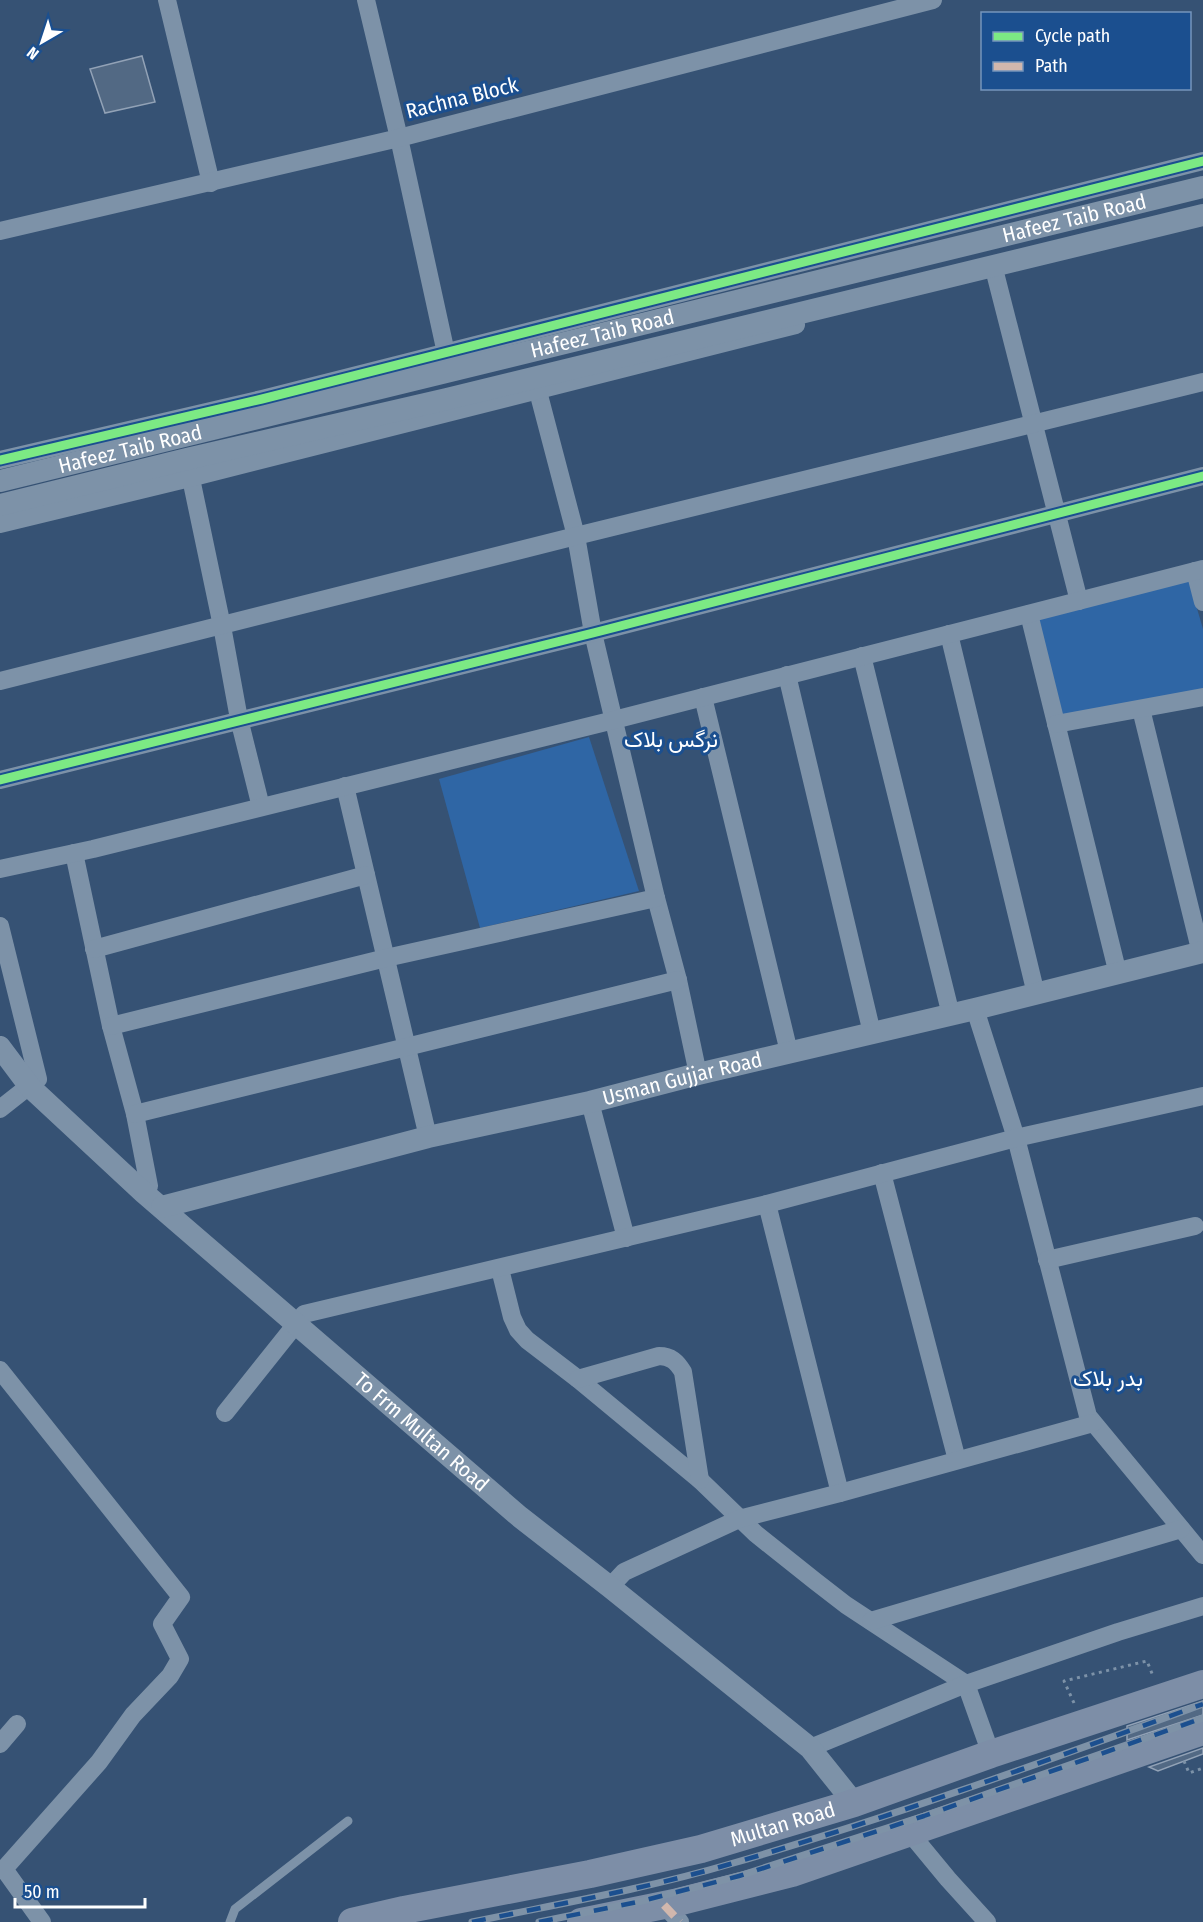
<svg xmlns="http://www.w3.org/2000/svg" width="1203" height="1922" font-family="'Fira Sans Condensed',Vazirmatn,sans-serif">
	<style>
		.green { fill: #2f66a5 }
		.building { fill: #526984; stroke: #92a2b6; stroke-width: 1.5 }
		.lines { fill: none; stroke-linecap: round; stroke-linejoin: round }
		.path { stroke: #7d92a8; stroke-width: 3; stroke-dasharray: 3 4.5; stroke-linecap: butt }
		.service { stroke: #7d92a8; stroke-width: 9 }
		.minor { stroke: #7d92a8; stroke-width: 18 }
		.tertiary { stroke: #7d92a8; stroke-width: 22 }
		.primary { stroke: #7d8ea7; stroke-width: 28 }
		.rail-casing { stroke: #7e92a7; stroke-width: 7 }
		.rail { stroke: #1b4f8f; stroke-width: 4.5; stroke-dasharray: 14; stroke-linecap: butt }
		.quiet { stroke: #d1b7ad; stroke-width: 8; stroke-dasharray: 15 8; stroke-linecap: butt }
		.cycleway-casing { stroke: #1b4f8f; stroke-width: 13 }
		.cycleway { stroke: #7ce984; stroke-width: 9 }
		.labels { text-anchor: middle; stroke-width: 6; stroke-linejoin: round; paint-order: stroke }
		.street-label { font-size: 21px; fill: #fff; stroke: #1b4f8f }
		.neighbourhood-label { font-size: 22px; fill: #fff; stroke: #1b4f8f }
	</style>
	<rect width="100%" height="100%" fill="#365274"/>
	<!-- green -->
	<g class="green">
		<polygon points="1189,581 1203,629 1203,691 1061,715 1039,619"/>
		<polygon points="589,737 639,891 480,928 439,779"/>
	</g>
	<!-- building -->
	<g class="building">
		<polygon points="142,56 155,102 105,113 90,69"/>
		<polygon points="1203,1701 1203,1715 1127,1740 1127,1726"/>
		<polygon points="1203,1748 1203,1754 1158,1771 1149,1767"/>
	</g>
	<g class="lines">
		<!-- path -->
		<g class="path">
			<polyline points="1074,1703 1064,1681 1147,1661 1153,1676"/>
			<polyline points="1184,1761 1189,1773 1203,1768"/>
		</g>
		<!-- service -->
		<polyline class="service" points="230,1922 235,1909 348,1821"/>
		<!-- minor -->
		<g class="minor">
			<polyline points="167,0 211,183"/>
			<polyline points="366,0 399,138 446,353"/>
			<polyline points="0,231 399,138 933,0"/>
			<polyline points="993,265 1079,601"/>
			<polyline points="535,380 576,536 593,633 656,898 678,980 698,1074"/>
			<polyline points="0,460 262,399 1203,161"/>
			<polyline points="189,469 222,626 239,719 261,807"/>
			<polyline points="0,524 190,478 796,325"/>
			<polyline points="1195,571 1203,602"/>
			<polyline points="1029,614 1118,974"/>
			<polyline points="949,634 1036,994"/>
			<polyline points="862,656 951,1015"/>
			<polyline points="787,675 872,1033"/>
			<polyline points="0,681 576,536 1203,382"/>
			<polyline points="703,697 789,1052"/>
			<polyline points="1141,709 1201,953"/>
			<polyline points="1056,724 1203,697"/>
			<polyline points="0,780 593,633 1203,476"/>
			<polyline points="345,786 428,1137"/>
			<polyline points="74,853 111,1026 135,1114 149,1186 144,1193"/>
			<polyline points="0,869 93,849 614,720 1203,569"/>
			<polyline points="0,926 38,1079 0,1109"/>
			<polyline points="94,949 366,875"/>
			<polyline points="975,1009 1016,1138 1088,1416 1203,1555"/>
			<polyline points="111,1026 386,958 656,898"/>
			<polyline points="590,1102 626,1238"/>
			<polyline points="135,1114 678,980"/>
			<polyline points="882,1173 957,1460"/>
			<polyline points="767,1204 840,1493"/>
			<polyline points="1047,1260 1195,1226"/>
			<polyline points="500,1269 512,1317 518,1330 527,1340 578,1379 700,1480 756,1534 815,1581 846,1605 966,1684 991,1754"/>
			<polyline points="0,1370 181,1597 162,1624 180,1659 170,1676 133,1715 99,1762 4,1869 42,1922"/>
			<path d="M578 1379 659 1356C671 1356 677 1362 683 1372L700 1480"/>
			<polyline points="225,1413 304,1314 767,1204 1016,1138 1203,1096"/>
			<polyline points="610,1587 624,1572 739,1519 840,1493 1093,1423"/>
			<polyline points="871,1621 1181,1529"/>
			<polyline points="0,1744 17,1724"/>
			<polyline points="810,1748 966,1684 1118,1632 1203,1606"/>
			<polyline points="910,1833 948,1879 987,1922"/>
			<polyline points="664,1905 680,1922"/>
		</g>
		<!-- tertiary -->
		<g class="tertiary">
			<path id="s1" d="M0 481 1203 187"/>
			<polyline points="0,505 187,459 447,399 1203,215"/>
			<path id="s2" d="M0 1047 30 1087 144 1193 520 1517 610 1587 810 1748 854 1803"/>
			<path id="s3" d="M162 1207 428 1137 590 1102 698 1074 975 1009 1203 952"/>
		</g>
		<!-- primary -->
		<g class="primary">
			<path id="s4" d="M352 1922 404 1910 590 1874 701 1849 854 1803 991 1754 1203 1684"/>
			<polyline points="581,1922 674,1903 792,1873 1203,1731"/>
		</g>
		<!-- rail casing -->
		<g class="rail-casing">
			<g id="rail">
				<path d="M472 1922C558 1904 645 1889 730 1864 890 1818 1046 1761 1203 1704"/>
				<polyline points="539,1922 642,1901 739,1876 924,1816 1203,1718"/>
			</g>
		</g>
		<!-- rail -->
		<use href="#rail" class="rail"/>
		<!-- quiet -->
		<polyline class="quiet" points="664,1905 680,1922"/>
		<!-- cycleway casing -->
		<g class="cycleway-casing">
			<g id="cycleway">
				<polyline points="0,460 262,399 1203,161"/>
				<polyline points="0,780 593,633 1203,476"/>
			</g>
		</g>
		<!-- cycleway -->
		<use href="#cycleway" class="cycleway"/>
	</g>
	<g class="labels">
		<!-- street labels -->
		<g class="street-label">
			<text transform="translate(462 98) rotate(-14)" y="7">Rachna Block</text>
			<text dy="7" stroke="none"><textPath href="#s1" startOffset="1106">Hafeez Taib Road</textPath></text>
			<text dy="7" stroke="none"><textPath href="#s1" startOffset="620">Hafeez Taib Road</textPath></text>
			<text dy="7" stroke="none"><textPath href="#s1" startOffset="134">Hafeez Taib Road</textPath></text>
			<text dy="7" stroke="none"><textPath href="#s3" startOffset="536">Usman Gujjar Road</textPath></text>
			<text dy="7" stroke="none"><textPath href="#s2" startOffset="572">To Frm Multan Road</textPath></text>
			<text dy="7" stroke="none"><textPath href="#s4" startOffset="442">Multan Road</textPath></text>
		</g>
		<!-- neighbourhood labels -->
		<g class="neighbourhood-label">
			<text x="671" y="747">نرگس بلاک</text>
			<text x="1108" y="1386">بدر بلاک</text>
		</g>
	</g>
	<!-- legend -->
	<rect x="981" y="12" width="210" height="78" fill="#1b4f8f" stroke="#7695bc" stroke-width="1.5"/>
	<rect x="993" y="32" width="30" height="9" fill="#7ce984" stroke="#7695bc" stroke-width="1.5"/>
	<text x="1035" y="42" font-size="18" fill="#ffffff">Cycle path</text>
	<rect x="993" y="62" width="30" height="9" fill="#d1b7ad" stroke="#7695bc" stroke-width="1.5"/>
	<text x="1035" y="72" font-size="18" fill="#ffffff">Path</text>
	<!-- north arrow -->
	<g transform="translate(42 42) rotate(219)" stroke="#1b4f8f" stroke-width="4.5" paint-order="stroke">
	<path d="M0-4.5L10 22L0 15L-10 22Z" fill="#ffffff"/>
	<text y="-9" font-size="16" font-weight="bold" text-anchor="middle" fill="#ffffff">N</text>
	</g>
	<!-- scale -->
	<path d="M15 1898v9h130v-9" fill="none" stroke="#ffffff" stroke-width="3"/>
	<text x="24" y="1898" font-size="18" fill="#ffffff" stroke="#1b4f8f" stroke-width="4.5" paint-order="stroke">50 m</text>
</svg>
